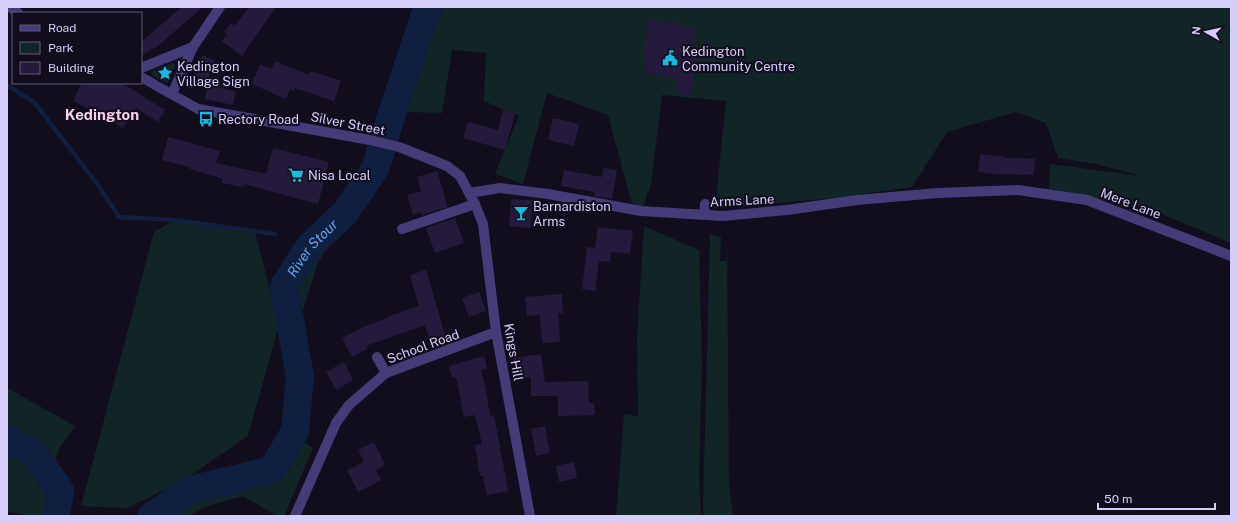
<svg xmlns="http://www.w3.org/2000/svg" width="1238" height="523" font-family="'Public Sans',sans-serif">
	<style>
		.green { fill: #112526 }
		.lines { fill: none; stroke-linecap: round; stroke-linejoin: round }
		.stream { stroke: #0f1f3f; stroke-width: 4.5 }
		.river { stroke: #0f1f3f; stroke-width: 28 }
		.building { fill: #241b3c }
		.minor { stroke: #433c78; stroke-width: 10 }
		.labels { text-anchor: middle; stroke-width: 4; stroke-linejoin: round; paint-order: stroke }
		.poi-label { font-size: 13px; fill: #d6cdfb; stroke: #110d1d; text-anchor: start }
		.street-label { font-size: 13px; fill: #d6cdfb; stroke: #110d1d }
		.water-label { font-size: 14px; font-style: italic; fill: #63a6f3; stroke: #110d1d }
		.quarter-label { font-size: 15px; font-weight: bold; fill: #fbcfe8; stroke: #110d1d }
	</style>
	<rect width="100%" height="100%" fill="#110d1d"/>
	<!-- green -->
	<g class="green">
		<polygon points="418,7 1231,7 1231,243 1150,209 1049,190 1050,164 1141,176 1096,164 1058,158 1046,123 1016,112 947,132 912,187 836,198 715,208 726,101 662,95 651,184 641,211 631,201 608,115 547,93 523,184 495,174 519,116 484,101 486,53 452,50 442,113 406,112 398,139 376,134 384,119"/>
		<polygon points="173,63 175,65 168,83 153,76 151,73 153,70"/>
		<polygon points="372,149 390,152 374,180 318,262 302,314 309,368 301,440 313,448 284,516 277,516 243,496 207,506 188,516 145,516 187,485 261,463 279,444 289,419 292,379 279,310 278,283 288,254 312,237 331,218 367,160"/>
		<polygon points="174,220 255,232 279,325 248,436 184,480 128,508 81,506 154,232"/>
		<polygon points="644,226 699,250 702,363 699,476 701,516 616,516 624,414 638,416 637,336"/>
		<polygon points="710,234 721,237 720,261 726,261 727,245 729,484 733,516 704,516 703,508"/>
		<polygon points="7,388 75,426 60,447 54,462 39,450 7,430"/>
		<path d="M7 447C24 456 46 470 50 491 52 499 52 508 52 516H28L7 511Z"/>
	</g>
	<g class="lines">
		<!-- stream -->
		<polyline class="stream" points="7,85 34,102 98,185 119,217 174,220 275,234"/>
		<!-- river -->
		<g class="river">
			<polyline points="7,439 33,453 60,490 56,516"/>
			<path id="s1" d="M152 516 189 490 272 470 295 431 300 377 284 286 309 247 345 213 376 167 390 119 425 14 429 7"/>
		</g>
	</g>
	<!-- building -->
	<g class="building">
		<polygon points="182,7 203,7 154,49 153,48 141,56 141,42"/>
		<polygon points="249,7 276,7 242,56 222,41 227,34 224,32 231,23 235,26"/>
		<polygon points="649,19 679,23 678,26 696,29 692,55 697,56 690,96 675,93 677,79 644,73 647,61 642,60"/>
		<polygon points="202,55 215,61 204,88 191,82"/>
		<polygon points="275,61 309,75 311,71 341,81 334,101 295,88 294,91 290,89 286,99 252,84 260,64 271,69"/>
		<polygon points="82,83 122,83 165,110 158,122 136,108 123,128 90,106 89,109 73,101"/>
		<polygon points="208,85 236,91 233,105 205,99"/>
		<polygon points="503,110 515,114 505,150 463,138 468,122 498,130"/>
		<polygon points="553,118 579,124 574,146 548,140"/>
		<polygon points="168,137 220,151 216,163 266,174 273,148 329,162 318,204 244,184 243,187 222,183 223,179 190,169 190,167 162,160"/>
		<polygon points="980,154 1006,157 1006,158 1035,159 1034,175 1005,174 1004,175 978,172"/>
		<polygon points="604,168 617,170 612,199 594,196 595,192 561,186 564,170 602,177"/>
		<polygon points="437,171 448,207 422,215 421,212 413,215 407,195 421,191 417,177"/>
		<polygon points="511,199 532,200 531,228 509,226"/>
		<polygon points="455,218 464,243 435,253 426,228"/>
		<polygon points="598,227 633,231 630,254 611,252 610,262 599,261 595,291 582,289 587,247 595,248"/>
		<polygon points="426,270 447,341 431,346 425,325 366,346 367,349 352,357 342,338 366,326 389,317 389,316 419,306 410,275"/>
		<polygon points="479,292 486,311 469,317 462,298"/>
		<polygon points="562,294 563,313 558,313 560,342 542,343 540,315 527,316 525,297"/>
		<polygon points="541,354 545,382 588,381 589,403 594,403 595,415 558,416 558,396 531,396 531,377 517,379 514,358"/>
		<polygon points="484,356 487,368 481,370 485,386 490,416 494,415 508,491 487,495 483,476 480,476 475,445 482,444 475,415 464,417 456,377 452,378 449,366"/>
		<polygon points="344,362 353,380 336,390 326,372"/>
		<polygon points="545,426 550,453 536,456 531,429"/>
		<polygon points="374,442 385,465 376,470 381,480 358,492 347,470 364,462 358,450"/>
		<polygon points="574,462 577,478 559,482 556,466"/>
	</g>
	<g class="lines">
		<!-- minor -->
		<g class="minor">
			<polyline points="10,7 18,13"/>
			<polyline points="141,68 193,47"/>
			<polyline points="141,77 198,109 370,140 399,147 427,158 447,166 460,176 475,204 483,224 496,332 530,516"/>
			<polyline points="172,94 193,47 220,7"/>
			<polyline points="469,193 500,188 548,194 641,211 723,216 787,210 857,200 938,193 1018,190 1087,200 1231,256"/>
			<polyline points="704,215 705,204"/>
			<polyline points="402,229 475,204"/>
			<polyline points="377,357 386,373"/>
			<polyline points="295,516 336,423 349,405 386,373 496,332"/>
		</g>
	</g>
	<!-- icons -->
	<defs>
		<g id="civic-bare" transform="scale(1.2)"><path d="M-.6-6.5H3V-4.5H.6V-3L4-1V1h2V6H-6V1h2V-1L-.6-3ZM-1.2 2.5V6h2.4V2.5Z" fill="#11bee3" stroke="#110d1d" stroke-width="2.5" paint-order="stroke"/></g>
		<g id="sight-bare" transform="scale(1.2)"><path d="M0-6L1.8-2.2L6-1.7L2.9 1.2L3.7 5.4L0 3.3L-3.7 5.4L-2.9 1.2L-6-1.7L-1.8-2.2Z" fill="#11bee3" stroke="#110d1d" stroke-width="2.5" paint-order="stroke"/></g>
		<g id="bus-bare" transform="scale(1.2)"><path d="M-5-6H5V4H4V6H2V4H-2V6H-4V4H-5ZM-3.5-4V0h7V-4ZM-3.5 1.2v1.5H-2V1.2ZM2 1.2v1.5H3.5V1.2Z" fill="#11bee3" stroke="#110d1d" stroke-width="2.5" paint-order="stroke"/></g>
		<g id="supermarket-bare" transform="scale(1.2)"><path d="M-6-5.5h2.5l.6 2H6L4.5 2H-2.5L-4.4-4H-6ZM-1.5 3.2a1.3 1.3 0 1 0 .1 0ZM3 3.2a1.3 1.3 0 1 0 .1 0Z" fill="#11bee3" stroke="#110d1d" stroke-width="2.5" paint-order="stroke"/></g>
		<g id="bar-bare" transform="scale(1.2)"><path d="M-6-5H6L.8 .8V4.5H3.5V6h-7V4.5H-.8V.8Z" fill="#11bee3" stroke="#110d1d" stroke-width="2.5" paint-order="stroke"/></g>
	</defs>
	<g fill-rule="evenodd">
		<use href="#civic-bare" x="670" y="58"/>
		<use href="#sight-bare" x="165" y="73"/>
		<use href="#bus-bare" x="206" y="119"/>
		<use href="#supermarket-bare" x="296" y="175"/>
		<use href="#bar-bare" x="521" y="213"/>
	</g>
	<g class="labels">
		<!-- poi labels -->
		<g class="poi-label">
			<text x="682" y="56">Kedington<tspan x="682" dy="15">Community Centre</tspan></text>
			<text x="177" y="71">Kedington<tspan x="177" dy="15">Village Sign</tspan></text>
			<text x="218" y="124">Rectory Road</text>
			<text x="308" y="180">Nisa Local</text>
			<text x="533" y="211">Barnardiston<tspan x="533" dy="15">Arms</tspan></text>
		</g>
		<!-- street labels -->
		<g class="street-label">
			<text transform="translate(348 123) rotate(11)" y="5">Silver Street</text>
			<text transform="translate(742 200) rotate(-3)" y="5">Arms Lane</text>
			<text transform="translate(1131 203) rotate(21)" y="5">Mere Lane</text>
			<text transform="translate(423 346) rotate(-20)" y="5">School Road</text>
			<text transform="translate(514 352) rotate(80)" y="5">Kings Hill</text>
		</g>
		<!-- water labels -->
		<g class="water-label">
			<text dy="5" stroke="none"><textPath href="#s1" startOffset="370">River Stour</textPath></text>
		</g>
		<!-- quarter labels -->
		<g class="quarter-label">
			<text x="102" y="120">Kedington</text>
		</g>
	</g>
	<!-- border -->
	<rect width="1238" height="523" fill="none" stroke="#d6cdfb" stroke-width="16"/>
	<!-- legend -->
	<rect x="12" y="12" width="130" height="72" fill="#110d1d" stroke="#605a76"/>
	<rect x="20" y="25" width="20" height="6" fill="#433c78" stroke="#605a76"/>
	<text x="48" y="32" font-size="12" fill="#d6cdfb">Road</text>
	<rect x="20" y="42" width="20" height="12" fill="#112526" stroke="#605a76"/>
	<text x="48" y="52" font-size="12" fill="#d6cdfb">Park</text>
	<rect x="20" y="62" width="20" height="12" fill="#241b3c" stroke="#605a76"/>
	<text x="48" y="72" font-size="12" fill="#d6cdfb">Building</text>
	<!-- north arrow -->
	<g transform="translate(1206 32) rotate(278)" stroke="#110d1d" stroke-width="3" paint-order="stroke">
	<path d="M0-3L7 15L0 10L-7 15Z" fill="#d6cdfb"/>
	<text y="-6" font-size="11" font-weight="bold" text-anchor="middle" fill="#d6cdfb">N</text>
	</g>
	<!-- scale -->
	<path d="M1098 503v6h117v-6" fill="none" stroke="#d6cdfb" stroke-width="2"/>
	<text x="1104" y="503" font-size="12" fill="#d6cdfb" stroke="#110d1d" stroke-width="3" paint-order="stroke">50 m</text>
</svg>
